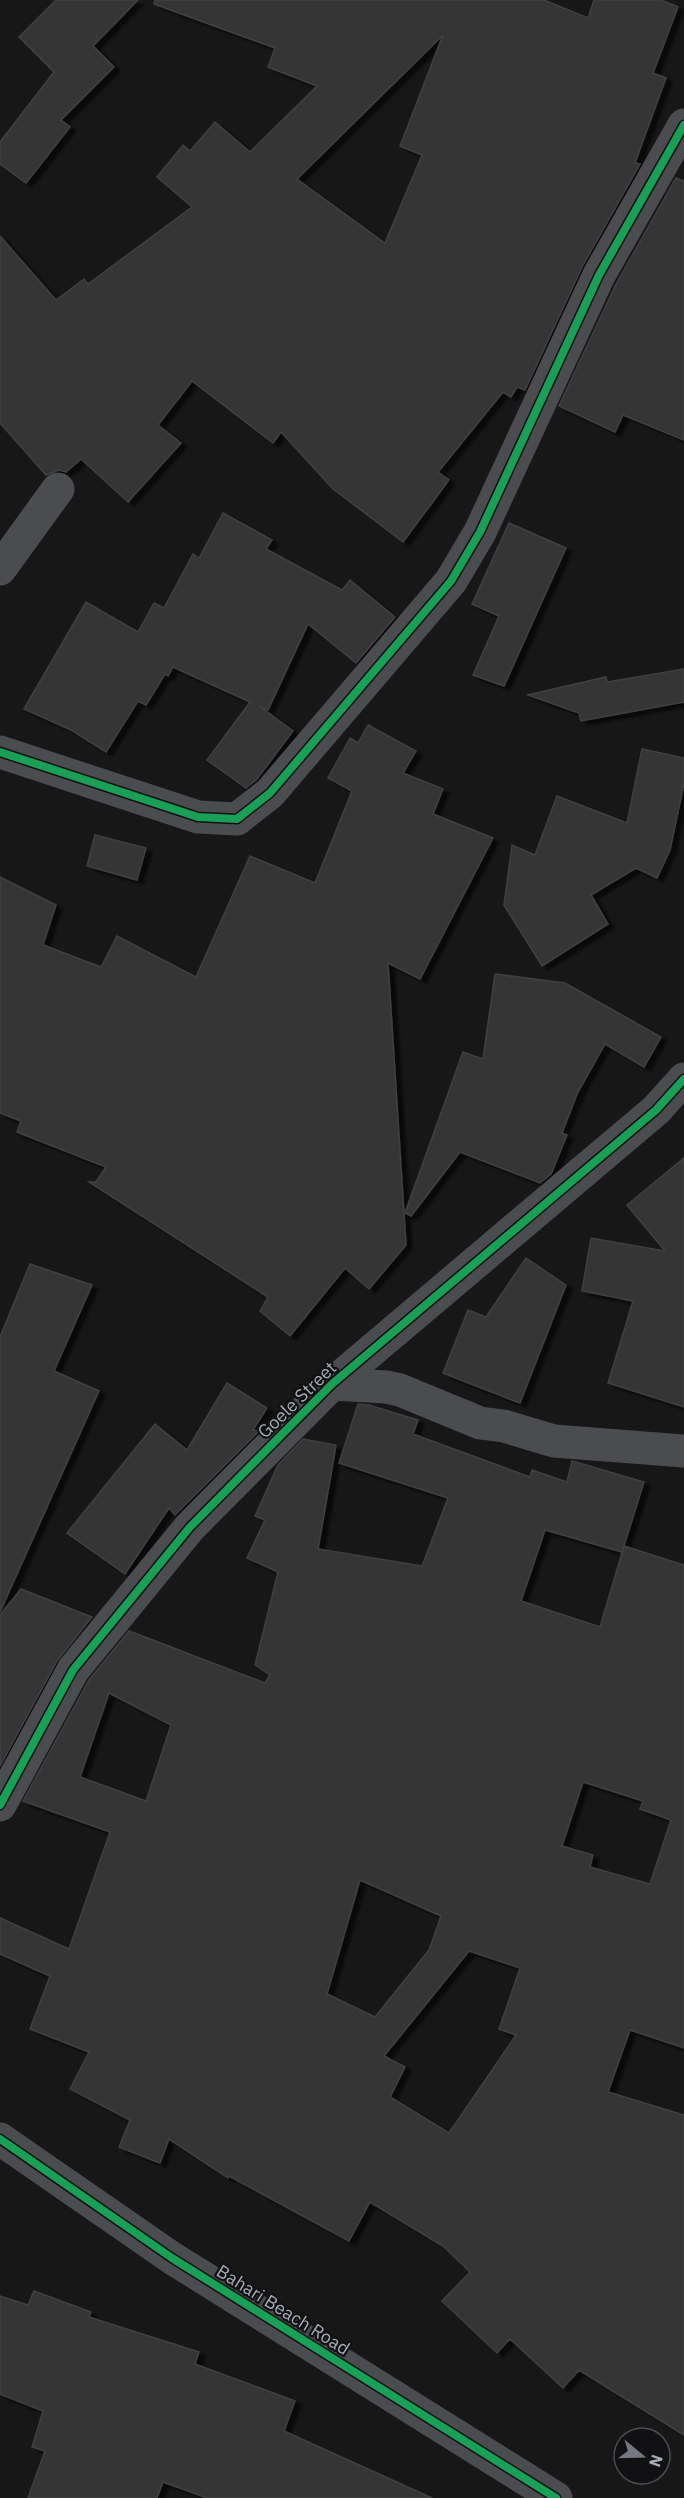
<svg xmlns="http://www.w3.org/2000/svg" width="684" height="2498" font-family="'IBM Plex Sans',sans-serif">
	<style>
		.building { fill: #353536; stroke: #3f4043; stroke-width: 1.5; fill-rule: evenodd; filter: url(#shadow) }
		.lines { fill: none; stroke-linecap: round; stroke-linejoin: round }
		.minor { stroke: #4b4c50; stroke-width: 33 }
		.cycleway-casing { stroke: #111113; stroke-width: 11 }
		.cycleway { stroke: #1a9f57; stroke-width: 8 }
		.labels { text-anchor: middle; stroke-width: 4.5; stroke-linejoin: round; paint-order: stroke }
		.street-label { font-size: 18px; fill: #a8adb8; stroke: #111113 }
	</style>
	<defs>
		<filter id="shadow"><feDropShadow dx="6" dy="4" stdDeviation="1.5" flood-color="#0009"/></filter>
	</defs>
	<rect width="100%" height="100%" fill="#171717"/>
	<!-- building -->
	<g class="building">
		<polygon points="56,0 138,0 93,46 114,67 61,120 70,127 26,183 0,164 0,142 54,72 19,37"/>
		<path d="M155 0H544L588 18 594 0H661L678 7 653 73 666 78 635 163 640 164 582 267 525 390 517 387 511 397 503 392 438 472 449 480 403 542 333 489 281 432 273 443 192 381 158 425 181 443 128 502 81 459 66 472 59 470 46 475 0 423V236L56 300 84 279 88 284 192 207 157 177 183 145 190 151 215 122 250 152 317 86 268 67 275 48 154 4ZM443 35 400 146 422 155 385 243 297 179Z"/>
		<polygon points="676,178 684,181 684,440 623,415 615,432 559,406 616,284"/>
		<polygon points="223,513 272,540 266,549 342,590 350,580 395,617 356,663 308,624 268,710 259,706 293,731 257,779 246,788 207,760 250,702 173,667 168,676 165,674 146,705 138,701 106,752 71,730 24,709 86,602 138,632 154,603 164,608 193,554 199,558"/>
		<polygon points="509,523 566,548 504,686 473,675 499,616 472,604"/>
		<polygon points="684,669 684,702 581,721 579,713 528,695 606,677 607,682"/>
		<polygon points="368,725 416,751 403,773 443,789 433,814 493,838 420,979 388,963 406,1245 369,1289 345,1268 290,1336 260,1311 268,1297 89,1182 96,1182 106,1167 17,1132 21,1121 0,1113 0,877 56,905 43,945 101,967 117,936 196,977 250,856 315,883 352,791 328,778 350,738 358,743"/>
		<polygon points="642,749 684,758 684,783 670,850 657,878 636,868 591,895 608,924 542,966 504,905 512,845 535,855 557,796 627,823"/>
		<polygon points="95,835 146,848 137,880 87,866"/>
		<polygon points="495,974 565,983 661,1037 644,1067 605,1044 577,1094 562,1133 567,1135 551,1174 540,1183 460,1152 411,1216 405,1213 463,1052 483,1059"/>
		<polygon points="684,1158 684,1407 608,1383 633,1301 582,1291 591,1238 665,1251 627,1205"/>
		<polygon points="526,1258 566,1285 520,1403 443,1373 468,1310 486,1317"/>
		<polygon points="30,1264 92,1285 54,1371 99,1391 0,1612 0,1337"/>
		<polygon points="227,1383 267,1408 253,1430 259,1431 175,1515 169,1508 125,1574 67,1533 155,1424 187,1450"/>
		<path d="M358 1404 369 1405 418 1420 413 1434 530 1477 532 1470 567 1482 572 1461 644 1482 622 1552 545 1530 521 1601 600 1627 624 1546 684 1565V2048L630 2030 608 2092 684 2115V2435L579 2370 563 2388 510 2339 497 2353 442 2301 470 2272 443 2246 370 2202 349 2241 229 2176 228 2178 169 2139 160 2163 119 2147 130 2120 70 2089 89 2052 30 2029 50 1976 0 1954V1918L69 1949 110 1832 23 1801 89 1680 129 1631 265 1683 270 1675 255 1665 278 1572 247 1558 265 1520 255 1516 278 1465 303 1439 336 1445 318 1549 422 1566 448 1498 339 1463ZM109 1693 171 1725 146 1801 80 1777ZM583 1782 643 1801 640 1809 671 1820 650 1884 590 1867 593 1855 562 1846ZM360 1880 441 1916 429 1950 375 2017 327 1994ZM469 1951 520 1968 499 2029 516 2035 449 2133 390 2097 405 2067 384 2056Z"/>
		<polygon points="21,1589 92,1617 57,1661 0,1766 0,1615"/>
		<polygon points="34,2291 91,2312 89,2317 199,2352 195,2364 295,2401 284,2431 432,2498 207,2498 163,2482 157,2498 28,2498 45,2451 32,2447 43,2411 0,2394 0,2296 28,2305"/>
	</g>
	<g class="lines">
		<!-- minor -->
		<g class="minor">
			<polyline points="0,569 58,489"/>
			<polyline points="0,752 198,817 237,819 270,793 451,581 480,532 599,275 684,125"/>
			<polyline points="332,1384 386,1387 400,1390 480,1423 504,1426 554,1441 684,1451"/>
			<polyline points="0,1805 73,1670 190,1527 332,1384 656,1110 684,1079"/>
			<polyline points="0,2139 172,2258 556,2498"/>
		</g>
		<!-- cycleway casing -->
		<g class="cycleway-casing">
			<g id="cycleway">
				<polyline points="0,752 198,817 237,819 270,793 451,581 480,532 599,275 684,125"/>
				<polyline points="0,1805 73,1670 190,1527 332,1384 656,1110 684,1079"/>
				<polyline points="0,2139 172,2258 556,2498"/>
			</g>
		</g>
		<!-- cycleway -->
		<use href="#cycleway" class="cycleway"/>
	</g>
	<g class="labels">
		<!-- street labels -->
		<g class="street-label">
			<text transform="translate(297 1400) rotate(-44)" y="6">Goele Street</text>
			<text transform="translate(283 2310) rotate(32)" y="6">Bahari Beach Road</text>
		</g>
	</g>
	<!-- north arrow -->
	<g transform="translate(642 2456) rotate(109)"><circle r="28" fill="#111113" stroke="#4d4f55" stroke-width="1.5"/>
	<path d="M0-4.5L10 22L0 15L-10 22Z" fill="#757880"/>
	<text y="-9" font-size="16" font-weight="bold" text-anchor="middle" fill="#a8adb8">N</text>
	</g>
</svg>
